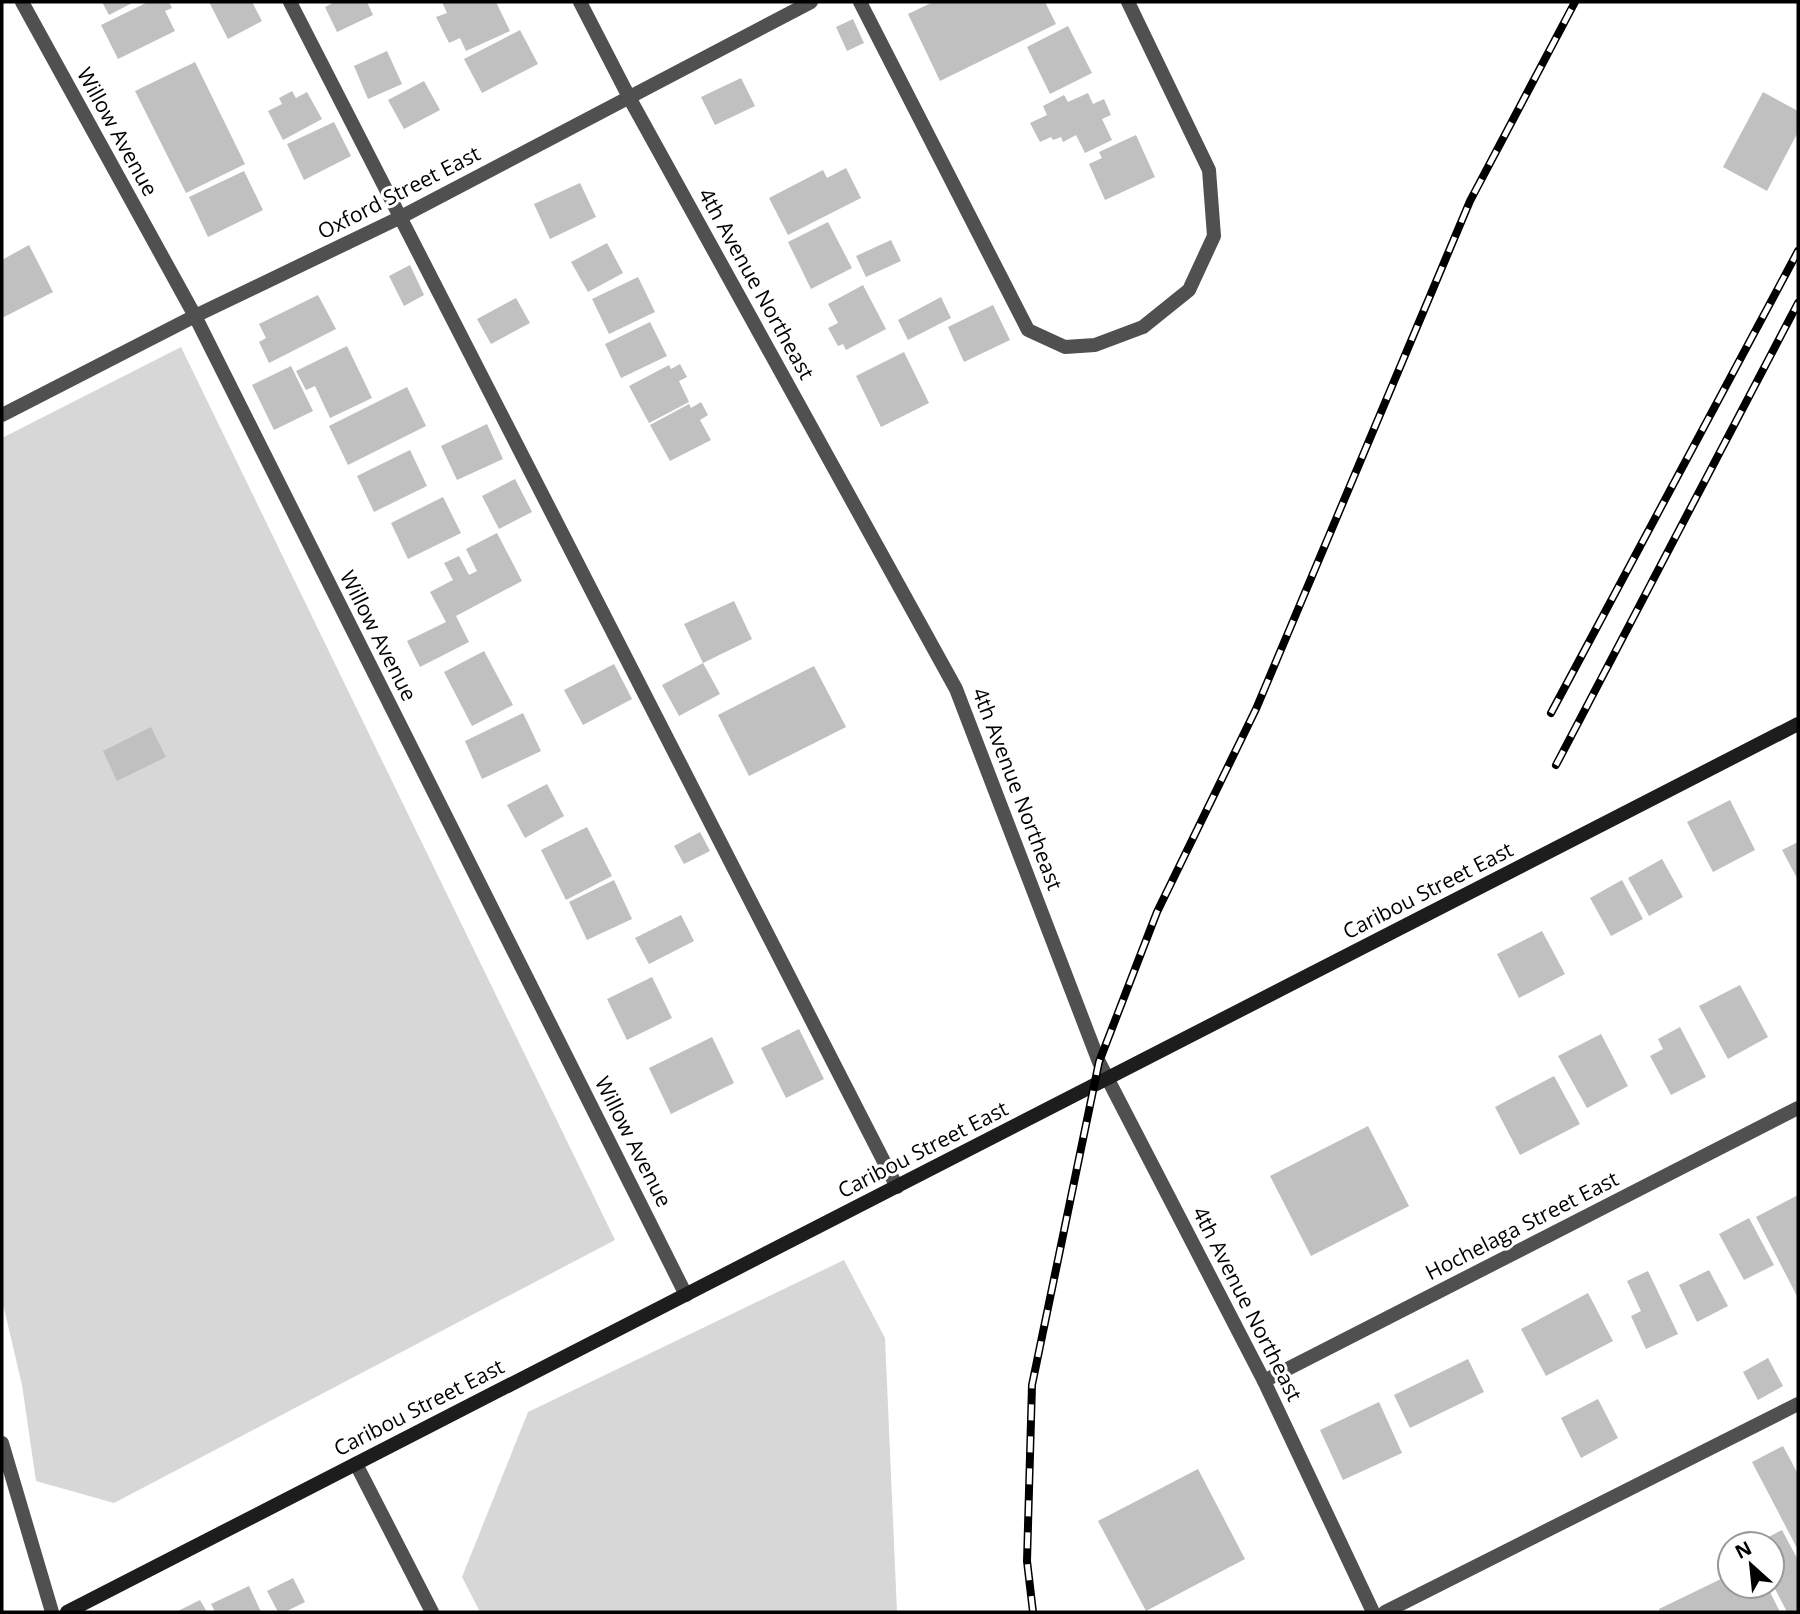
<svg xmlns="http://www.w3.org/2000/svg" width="1800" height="1614" font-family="'Open Sans',sans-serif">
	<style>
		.green { fill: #d7d7d7 }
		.building { fill: #c0c0c0 }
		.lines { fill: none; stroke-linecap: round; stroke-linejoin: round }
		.lane { stroke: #505050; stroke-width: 14 }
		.street { stroke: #505050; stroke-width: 14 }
		.secondary { stroke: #1d1d1d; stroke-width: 14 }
		.rail-casing { stroke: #000; stroke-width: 8 }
		.rail { stroke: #fff; stroke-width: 5; stroke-dasharray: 16; stroke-linecap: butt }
		.labels { text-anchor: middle; stroke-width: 6; stroke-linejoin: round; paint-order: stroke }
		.street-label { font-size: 21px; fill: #000; stroke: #fff }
	</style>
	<rect width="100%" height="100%" fill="#fff"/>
	<!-- green -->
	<g class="green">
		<polygon points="181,347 615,1240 114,1503 36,1481 22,1385 2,1300 2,438"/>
		<polygon points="844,1260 885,1338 897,1612 480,1612 462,1577 528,1412"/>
	</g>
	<!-- building -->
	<g class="building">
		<polygon points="102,2 134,2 109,15"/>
		<polygon points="148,2 169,2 172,8 165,11 175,31 118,59 101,25"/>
		<polygon points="209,2 252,2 262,21 228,39"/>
		<polygon points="335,2 367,2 373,15 337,32 325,7"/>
		<polygon points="442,2 496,2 510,31 466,51 460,38 449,43 436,17 447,13"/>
		<polygon points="933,2 1045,2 1056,24 940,81 908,14"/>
		<polygon points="853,19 864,43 847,51 836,27"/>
		<polygon points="1068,26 1092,73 1050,94 1027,47"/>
		<polygon points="520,30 538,64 482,93 464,59"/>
		<polygon points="387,51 402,84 368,99 354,66"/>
		<polygon points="195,62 245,164 186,193 135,91"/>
		<polygon points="741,78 755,106 715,125 701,97"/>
		<polygon points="424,81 440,110 404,129 388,100"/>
		<polygon points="292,91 296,98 307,92 322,119 283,140 268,111 282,104 279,98"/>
		<polygon points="1763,92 1798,111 1798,132 1767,191 1723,167"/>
		<polygon points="1088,93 1093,104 1104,99 1111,115 1102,119 1112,140 1085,153 1076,135 1063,142 1061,137 1053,140 1051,137 1040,142 1030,123 1047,115 1043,106 1064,95 1068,102"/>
		<polygon points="334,122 351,156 304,180 287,144"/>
		<polygon points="1136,135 1155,177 1105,200 1089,164 1102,158 1099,152"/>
		<polygon points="846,168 861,198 788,235 769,198 823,170 827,178"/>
		<polygon points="244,171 263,210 208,237 189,197"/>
		<polygon points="580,183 596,217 550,239 534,204"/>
		<polygon points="828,222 852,268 811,289 788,242"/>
		<polygon points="891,240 901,261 866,277 856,256"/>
		<polygon points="607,243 623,273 588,292 571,262"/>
		<polygon points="29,245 53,292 2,318 2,260"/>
		<polygon points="410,265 424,295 404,306 389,276"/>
		<polygon points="638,277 655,312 609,334 592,299"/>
		<polygon points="863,285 886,329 846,350 843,344 838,346 828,328 838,323 828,304"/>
		<polygon points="318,295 336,329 269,363 259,342 266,338 259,324"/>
		<polygon points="941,297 951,318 908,340 898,320"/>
		<polygon points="516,298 530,323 491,344 477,319"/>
		<polygon points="993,305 1010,340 964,362 948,327"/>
		<polygon points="650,322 667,356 621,378 605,344"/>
		<polygon points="347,346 372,398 330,418 315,386 306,390 296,371"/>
		<polygon points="904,352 929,403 881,427 856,376"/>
		<polygon points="680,364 687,377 679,381 689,402 649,423 629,386 669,365 671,369"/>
		<polygon points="291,366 313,411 274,430 252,385"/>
		<polygon points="407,387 426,426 348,465 329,426"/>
		<polygon points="701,402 708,415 700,420 711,440 670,461 650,425 689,404 691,408"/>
		<polygon points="487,424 503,459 457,480 441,446"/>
		<polygon points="410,450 427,486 374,512 357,476"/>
		<polygon points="515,479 532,512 499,529 482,496"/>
		<polygon points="443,497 461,533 408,559 391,523"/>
		<polygon points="497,533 522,581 456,616 469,642 420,667 407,641 446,622 430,592 453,580 444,563 459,556 469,575 477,571 466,549"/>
		<polygon points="734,601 752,639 703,663 684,624"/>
		<polygon points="484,651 513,705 472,726 444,672"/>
		<polygon points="703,663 720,694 679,716 662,685"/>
		<polygon points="614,664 632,699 583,725 564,690"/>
		<polygon points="814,666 846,727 749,776 718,715"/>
		<polygon points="523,713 541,751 482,779 465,741"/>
		<polygon points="151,727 166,757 117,781 103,751"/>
		<polygon points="547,784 564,816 525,838 507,805"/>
		<polygon points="1730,800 1755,850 1713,872 1687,822"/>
		<polygon points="587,827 612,876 566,900 541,850"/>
		<polygon points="700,832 710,851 684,864 674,846"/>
		<polygon points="1798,842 1798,880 1782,850"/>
		<polygon points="1662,859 1683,897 1649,916 1628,878"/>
		<polygon points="614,880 632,919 587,940 569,902"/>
		<polygon points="1622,880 1643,919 1611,936 1590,898"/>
		<polygon points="681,915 694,941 649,964 635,938"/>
		<polygon points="1542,931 1565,974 1519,998 1497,954"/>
		<polygon points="652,977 672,1018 627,1040 607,999"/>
		<polygon points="1740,985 1768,1037 1728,1059 1699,1006"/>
		<polygon points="1680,1027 1706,1077 1671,1095 1650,1056 1663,1049 1658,1039"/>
		<polygon points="799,1029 824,1079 786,1098 761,1048"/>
		<polygon points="1601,1034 1628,1086 1587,1108 1558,1056"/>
		<polygon points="712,1037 734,1083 671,1114 649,1068"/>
		<polygon points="1554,1076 1580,1124 1520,1155 1495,1107"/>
		<polygon points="1368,1126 1409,1206 1311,1256 1270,1176"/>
		<polygon points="1798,1195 1798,1298 1756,1217"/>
		<polygon points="1749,1218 1774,1265 1744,1280 1719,1234"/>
		<polygon points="1709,1270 1728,1306 1697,1322 1679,1285"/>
		<polygon points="1648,1271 1678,1334 1646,1349 1631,1316 1641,1311 1627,1281"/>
		<polygon points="1588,1293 1613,1341 1546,1376 1521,1329"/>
		<polygon points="1768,1358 1783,1386 1758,1400 1743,1372"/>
		<polygon points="1468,1359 1484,1392 1410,1428 1394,1395"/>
		<polygon points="1598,1399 1618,1438 1581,1458 1561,1418"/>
		<polygon points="1379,1402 1402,1453 1343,1480 1320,1430"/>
		<polygon points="1783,1446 1798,1474 1798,1550 1752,1462"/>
		<polygon points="1198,1469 1245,1559 1146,1611 1098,1521"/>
		<polygon points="1782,1530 1798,1560 1798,1612 1787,1612 1772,1583 1772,1544 1755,1544"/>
		<polygon points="1730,1553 1730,1586 1767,1586 1780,1612 1660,1612 1659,1609 1725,1577 1717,1560"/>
		<polygon points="293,1578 305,1602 285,1612 278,1612 267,1591"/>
		<polygon points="249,1586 261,1612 215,1612 211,1604"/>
		<polygon points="200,1600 207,1612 176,1612"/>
	</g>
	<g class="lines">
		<!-- lane -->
		<g class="lane">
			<polyline points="290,2 897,1187"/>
			<polyline points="860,2 1028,330 1065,347 1095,345 1143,327 1189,290 1214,236 1209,170 1128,2"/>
			<polyline points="1385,1612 1798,1404"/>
		</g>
		<!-- street -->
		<g class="street">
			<polyline points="22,2 195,316 686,1295"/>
			<polyline points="580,2 630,99 956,689 1099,1062 1264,1381 1373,1612"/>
			<polyline points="2,415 195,316 399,218 811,2"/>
			<polyline points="1264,1381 1798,1108"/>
			<polyline points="2,1443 52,1612"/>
			<polyline points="356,1464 432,1612"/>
		</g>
		<!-- secondary -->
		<polyline class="secondary" points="67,1612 1798,724"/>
		<!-- rail casing -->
		<g class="rail-casing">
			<g id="rail">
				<polyline points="1551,713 1798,251"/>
				<polyline points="1556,765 1798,303"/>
				<polyline points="1033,1612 1027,1561 1032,1385 1099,1062 1157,912 1256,709 1470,201 1575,2"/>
			</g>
		</g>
		<!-- rail -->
		<use href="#rail" class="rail"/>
	</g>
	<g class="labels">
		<!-- street labels -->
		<g class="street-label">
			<text transform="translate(117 132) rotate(61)" y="7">Willow Avenue</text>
			<text transform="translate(399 193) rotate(-27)" y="7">Oxford Street East</text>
			<text transform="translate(756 284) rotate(61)" y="7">4th Avenue Northeast</text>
			<text transform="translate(378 636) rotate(63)" y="7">Willow Avenue</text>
			<text transform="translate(1017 789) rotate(69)" y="7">4th Avenue Northeast</text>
			<text transform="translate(1428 891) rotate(-27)" y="7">Caribou Street East</text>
			<text transform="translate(633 1142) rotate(63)" y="7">Willow Avenue</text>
			<text transform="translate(923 1150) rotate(-27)" y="7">Caribou Street East</text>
			<text transform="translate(1522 1226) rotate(-27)" y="7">Hochelaga Street East</text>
			<text transform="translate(1247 1304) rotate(63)" y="7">4th Avenue Northeast</text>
			<text transform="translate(419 1408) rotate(-27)" y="7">Caribou Street East</text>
		</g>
	</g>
	<!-- border -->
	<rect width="1800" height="1614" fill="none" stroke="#000000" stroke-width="7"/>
	<!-- north arrow -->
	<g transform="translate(1751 1565) rotate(333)"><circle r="33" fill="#ffffff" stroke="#999999" stroke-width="2"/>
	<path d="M0-5L12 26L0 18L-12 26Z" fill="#000000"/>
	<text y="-10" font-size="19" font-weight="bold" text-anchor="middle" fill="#000000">N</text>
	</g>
</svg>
